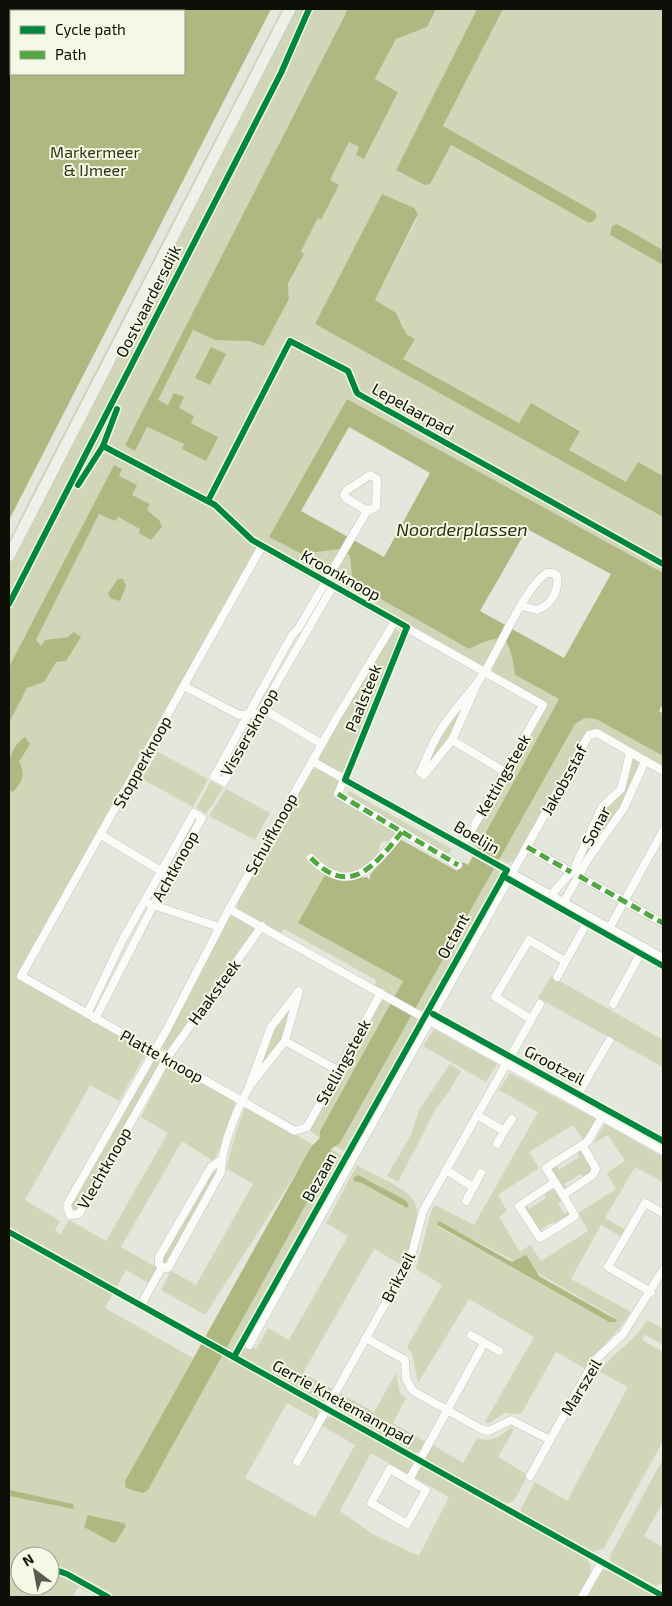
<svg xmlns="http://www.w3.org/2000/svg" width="672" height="1606" font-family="'Exo 2',sans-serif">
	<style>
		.green { fill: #d0d6b7; fill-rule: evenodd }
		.water { fill: #afb880; fill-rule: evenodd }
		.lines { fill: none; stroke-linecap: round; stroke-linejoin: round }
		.street-casing { stroke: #c2c5bc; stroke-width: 9 }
		.secondary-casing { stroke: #c2c5bc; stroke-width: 12 }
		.street { stroke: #fbfbfa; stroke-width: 8 }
		.secondary { stroke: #eef0ea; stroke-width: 11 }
		.quiet { stroke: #51a841; stroke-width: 5; stroke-dasharray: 10 5; stroke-linecap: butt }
		.cycleway-casing { stroke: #f4f9e5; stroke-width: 9 }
		.cycleway { stroke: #00873e; stroke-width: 6 }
		.labels { text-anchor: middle; stroke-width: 4; stroke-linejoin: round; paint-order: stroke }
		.park-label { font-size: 16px; fill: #2f3312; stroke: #f4f9e5 }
		.street-label { font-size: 16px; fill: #0e0f09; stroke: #f4f9e5 }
		.water-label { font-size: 18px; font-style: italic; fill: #2c310f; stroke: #f4f9e5 }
	</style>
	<rect width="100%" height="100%" fill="#e4e7dc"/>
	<!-- green -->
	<g class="green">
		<polygon points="282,9 287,9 9,550 9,541 34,491"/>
		<polygon points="293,9 308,9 291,49 9,600 9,563 132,323 146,303"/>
		<path d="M311 9H348L125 445 135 450 147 427 184 444 182 449 218 437 191 423 179 408 184 397 168 405 157 400 193 330 211 338 249 341 264 346 289 299 288 285 304 254 300 252 318 218 321 220 339 185 330 180 349 142 359 147 398 91 375 80 396 39 427 27 436 9H477L396 170 450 145 589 223 596 219 595 212 443 126 503 9H663V250L617 225 610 235 663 265V476L638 463 626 482 569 450 580 430 531 403 519 423 403 359C405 336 409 324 388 309 383 306 378 304 375 300L418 217 315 324 663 517V573L347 399 269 537 302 554 340 549 323 576 248 536 259 546 19 978 148 1050 119 1101 90 1085 25 1200 60 1221 55 1230 60 1235 69 1220 106 1241 168 1133 141 1117 168 1065 234 1100 235 1104 223 1143 213 1161 182 1141 121 1247 161 1270 152 1285 126 1270 105 1308 193 1358 125 1481 148 1490 331 1159V1149L344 1157 241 1340 256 1349 268 1328 289 1340 348 1236 326 1223 357 1165C374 1175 395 1183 409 1195 427 1210 411 1249 400 1264L374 1249 303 1373 334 1390 326 1401H320L296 1387 293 1392 318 1409 317 1420 287 1403 245 1478 315 1517 355 1445 321 1425 326 1418 335 1417 410 1459 413 1464 408 1475 371 1453 340 1511 374 1535 419 1556 449 1497 414 1477 419 1468 422 1467 586 1558C598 1570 585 1585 578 1597H98L78 1587 73 1597H9V1580L20 1573V1586H50V1569L82 1582 50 1567V1556H20V1572L9 1578V723L27 688 44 682 68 637 45 640 41 646 36 640 99 513 115 521 117 517 141 529 159 520 147 510 150 504 132 495 118 476 122 469 114 465 9 667V606L297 41ZM89 1515 124 1523 126 1526 116 1542Z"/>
		<polygon points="346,554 350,556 352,576 356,585 469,649 491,638 499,640 486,664 481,665 336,585 332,579"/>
		<polygon points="394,628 401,633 344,771 339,772 320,761 319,755"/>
		<polygon points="506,643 511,647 515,675 559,699 478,848 469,841 546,704 494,673 492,668"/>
		<polygon points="468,698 452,735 423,771 441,732"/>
		<polygon points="585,718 596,719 663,756 663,766 598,730 592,730 588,733 514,863 511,861 509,864 499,859 575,724"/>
		<polygon points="158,752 208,779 193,807 142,779"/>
		<polygon points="633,757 642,763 623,807 580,871 576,869 604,810"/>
		<path d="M316 768 337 779 339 782 334 797 391 827C395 833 395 836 391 842L382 841 379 847V855L299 923 403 981 394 997 375 985 376 980 284 929 281 933 238 909 237 902 310 771Z"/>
		<polygon points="211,781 223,788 206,814 196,808"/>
		<polygon points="226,789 270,813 255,840 209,816"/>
		<polygon points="349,791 452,849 449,854 346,796"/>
		<polygon points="494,868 503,873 424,1012 416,1008"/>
		<polygon points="232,915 254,928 254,931 167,1051 159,1047 227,917"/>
		<polygon points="551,976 663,1040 663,1067 538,998"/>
		<polygon points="296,999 282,1041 254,1077 273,1029"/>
		<polygon points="381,999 390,1004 320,1131 320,1138 309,1130"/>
		<polygon points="412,1015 420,1021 347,1152 333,1146 340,1143"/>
		<polygon points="434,1029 497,1064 486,1082 423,1046"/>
		<polygon points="156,1056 161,1061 78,1211 73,1211 70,1205 153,1058"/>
		<polygon points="450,1064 461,1071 450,1090 435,1110 398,1182 387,1176 411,1135 419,1110"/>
		<path d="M510 1073 596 1119 583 1140 573 1125 529 1152 539 1168 498 1195 507 1211 499 1217 520 1252 530 1245 541 1261 588 1231 578 1213 616 1189 607 1173 625 1161 608 1135 593 1144 605 1124 663 1157V1182L635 1167 605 1218 626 1230 622 1237 601 1225 571 1279 631 1312C618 1334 598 1347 586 1369L556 1352 521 1414 505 1413 489 1423 485 1422 534 1337 469 1299 418 1383 412 1354 407 1347 442 1285 416 1269 432 1209 435 1205 474 1225 538 1112 499 1090ZM439 1222 536 1272 614 1317 609 1322 437 1226Z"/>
		<path d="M246 1107 314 1145 205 1315 161 1290 171 1271 196 1285 253 1184 226 1168C233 1147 236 1126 246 1107Z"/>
		<polygon points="581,1151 593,1170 584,1178 581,1174 564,1184 566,1188 563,1188 551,1169 556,1165 559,1170 579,1157 577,1152"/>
		<polygon points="213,1170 217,1172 195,1215 165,1265 162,1258"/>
		<polygon points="554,1189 563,1200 558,1203 564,1214 570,1211 571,1213 555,1225 553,1222 541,1229 543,1233 541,1233 525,1208 526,1205 529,1209 546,1198 544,1194"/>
		<path d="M647 1320 663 1329V1344L645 1335 642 1340 663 1352V1441L604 1548 593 1552 522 1513 521 1509 535 1482 567 1501 628 1387 600 1372C612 1352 636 1341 647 1320Z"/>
		<polygon points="396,1373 400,1393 406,1398 393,1423 426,1442 420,1452 414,1453 335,1407 340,1393 374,1412"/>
		<path d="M511 1427 514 1429 498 1457 528 1475 515 1499 510 1503H503L425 1460 431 1444 463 1463 477 1438C491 1443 500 1437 511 1427Z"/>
		<polygon points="663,1459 663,1502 644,1536 663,1547 663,1582 656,1586 611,1563 610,1556"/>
		<polygon points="606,1570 608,1570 658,1597 587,1597 602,1571"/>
	</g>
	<!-- water -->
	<g class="water">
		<path d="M9 9H271L9 520ZM11 11H184V74H11Z"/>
		<polygon points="348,9 436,9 427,27 396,39 375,79 398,92 364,159 356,155 359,147 349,142 330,180 339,185 321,220 318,218 301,251 304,254 288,284 289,299 264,346 249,341 215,340 193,330 158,400 168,405 174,393 184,397 179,408 194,416 191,423 218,437 206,461 182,449 184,444 147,427 135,451 125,445"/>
		<polygon points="477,9 503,9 443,126 595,212 597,216 594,221 589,223 451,145 430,184 425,185 396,170"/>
		<polygon points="382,194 414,208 418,214 375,300 396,313 406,334 415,339 403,359 519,423 531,403 580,431 569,450 626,482 638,462 663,476 663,517 315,324"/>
		<polygon points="617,224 663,250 663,265 610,235 612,226"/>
		<polygon points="211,347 226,354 210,385 195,378"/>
		<path d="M347 399 663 573V704L659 711 663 714V756L596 719 585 718 575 724 340 1143 331 1149V1159L148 1490 143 1493 126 1488 125 1481 311 1147 320 1138V1131L403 981 298 923 326 873 350 879 367 877 370 880V875L400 839 457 871 463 862 468 865 559 699 515 675C509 635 506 631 469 649L356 585 352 576 350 556 340 549 302 554 269 537ZM349 427 430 473 384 557 301 511ZM527 529 611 574 564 658 480 611Z"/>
		<polygon points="114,465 122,469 119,476 137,485 132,495 150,504 147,510 159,520 162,527 151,540 139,533 140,529 118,517 115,521 99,514 36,640 41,646 45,640 68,637 74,632 81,637 66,661 56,662 44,682 27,688 9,723 9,667"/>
		<polygon points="118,579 123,579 126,586 120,601 110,598 108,593"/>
		<path d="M25 737 30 744 19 762C26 774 22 782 13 792L9 790C9 768 6 751 25 737Z"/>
		<polygon points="358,1175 405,1200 409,1205 407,1208 362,1183 354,1181 353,1178"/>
		<polygon points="439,1221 512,1262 526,1255 539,1276 617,1320 615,1322 609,1322 437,1225"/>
		<polygon points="9,1490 73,1504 74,1509 9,1496"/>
		<polygon points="88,1515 124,1523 126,1526 116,1542 113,1543 84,1527"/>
	</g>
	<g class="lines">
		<!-- street casing -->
		<g class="street-casing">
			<g id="street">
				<polyline points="333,586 259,714 224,782 214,777 292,635 298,629 367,511 376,507 377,479 370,475 346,491 344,495 346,498 367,511"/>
				<polyline points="407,627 338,794 458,865"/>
				<path d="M477 684 452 740 424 775 420 772C427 759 432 743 440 731 453 710 471 693 484 673 499 649 526 585 547 573H553L557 576C559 591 551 605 537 610L522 606"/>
				<polyline points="184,686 239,715 268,712 322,744"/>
				<polyline points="452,740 505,772"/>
				<polyline points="312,761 663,958"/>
				<polyline points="101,835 161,871 163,875"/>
				<polyline points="527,847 571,872"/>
				<path d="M311 858C351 900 376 863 402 832"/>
				<polyline points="579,876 663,923"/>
				<polyline points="551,895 574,869 602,807 621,789 630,753"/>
				<polyline points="564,902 588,859 624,808 645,761"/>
				<polyline points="150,904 219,927"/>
				<polyline points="229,909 663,1151"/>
				<polyline points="262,926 167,1058 79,1214 70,1215 67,1205 166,1031 229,909 336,719 395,621"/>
				<polyline points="610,927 663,831"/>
				<polyline points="557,977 590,917"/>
				<polygon points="299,991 285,1041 249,1087 271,1027"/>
				<polyline points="381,993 307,1127 295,1131 21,976 262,546 543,705 463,845"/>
				<polyline points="613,1004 644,947"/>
				<polyline points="87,1014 123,939 194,813 202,818 154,904 95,1019"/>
				<polyline points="531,1019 495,997 529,940 565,961"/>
				<polyline points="285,1041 339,1071"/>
				<polyline points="574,1101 609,1041"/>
				<polyline points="477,1115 504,1131 497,1144"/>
				<polyline points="504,1131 512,1119"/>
				<polyline points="583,1146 596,1169 593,1175 563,1195 546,1168 588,1141 602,1117"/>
				<polyline points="446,1170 473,1187"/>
				<polyline points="555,1182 519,1206 540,1238 575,1216 563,1195"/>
				<polyline points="466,1201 481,1173"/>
				<polyline points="162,1267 159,1264 159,1257 211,1167 222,1159"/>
				<polyline points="651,1292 608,1267 645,1203 663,1213"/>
				<path d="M141 1305 162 1267 168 1268 221 1172C222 1145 236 1112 249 1087"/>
				<polyline points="471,1335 499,1351"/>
				<polyline points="366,1338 405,1360 406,1379 413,1391 481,1429 489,1431 511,1420 550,1440"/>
				<polyline points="249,1345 589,735 597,733 663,771"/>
				<polyline points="297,1462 411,1257 423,1211 540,1004"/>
				<polygon points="390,1469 426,1490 407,1524 371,1503"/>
				<polyline points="530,1476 594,1361 623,1334 663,1270"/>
				<polyline points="409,1480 484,1343"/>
				<polyline points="582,1597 602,1562"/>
			</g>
		</g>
		<!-- secondary casing -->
		<g class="secondary-casing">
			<polyline id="secondary" points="9,556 290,9"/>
		</g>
		<!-- street -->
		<use href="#street" class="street"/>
		<!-- secondary -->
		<use href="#secondary" class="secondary"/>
		<!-- quiet -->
		<g class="quiet">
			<polyline points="338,794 458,865"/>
			<polyline points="527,847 571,872"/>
			<path d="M311 858C351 900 376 863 402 832"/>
			<polyline points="579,876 663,923"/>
		</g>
		<!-- cycleway casing -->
		<g class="cycleway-casing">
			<g id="cycleway">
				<polyline points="103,446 215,505 252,540 407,627 345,780 507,870 234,1357"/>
				<polyline points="78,485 103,446 117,409"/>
				<polyline points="208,501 290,341 348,371 357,393 360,395 663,564"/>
				<polyline points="9,604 281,73 309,9"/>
				<polyline points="503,876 663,966"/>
				<polyline points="433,1014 663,1141"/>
				<polyline points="9,1232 663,1596"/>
				<polyline points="50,1568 67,1574 108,1597"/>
			</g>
		</g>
		<!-- cycleway -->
		<use href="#cycleway" class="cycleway"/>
	</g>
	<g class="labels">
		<!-- park labels -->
		<g class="park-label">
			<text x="95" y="158">Markermeer<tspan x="95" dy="18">&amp; IJmeer</tspan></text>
		</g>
		<!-- street labels -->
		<g class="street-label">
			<text transform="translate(148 301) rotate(-63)" y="6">Oostvaardersdijk</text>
			<text transform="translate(413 409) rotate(29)" y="6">Lepelaarpad</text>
			<text transform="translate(341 575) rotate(29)" y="6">Kroonknoop</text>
			<text transform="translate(363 698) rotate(-68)" y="6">Paalsteek</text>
			<text transform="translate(249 732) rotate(-60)" y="6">Vissersknoop</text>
			<text transform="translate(142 762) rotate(-61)" y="6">Stopperknoop</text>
			<text transform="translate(503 775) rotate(-60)" y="6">Kettingsteek</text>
			<text transform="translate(564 780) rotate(-61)" y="6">Jakobsstaf</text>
			<text transform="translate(596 826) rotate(-62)" y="6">Sonar</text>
			<text transform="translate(271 834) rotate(-61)" y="6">Schuifknoop</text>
			<text transform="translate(477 837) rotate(30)" y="6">Boelijn</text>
			<text transform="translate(175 866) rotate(-61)" y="6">Achtknoop</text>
			<text transform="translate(453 936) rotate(-61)" y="6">Octant</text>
			<text transform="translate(214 992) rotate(-54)" y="6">Haaksteek</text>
			<text transform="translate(162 1056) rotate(29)" y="6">Platte knoop</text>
			<text transform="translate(343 1062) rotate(-61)" y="6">Stellingsteek</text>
			<text transform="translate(555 1065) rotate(28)" y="6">Grootzeil</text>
			<text transform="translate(104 1168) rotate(-60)" y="6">Vlechtknoop</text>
			<text transform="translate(319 1177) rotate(-61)" y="6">Bezaan</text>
			<text transform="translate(398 1277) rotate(-63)" y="6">Brikzeil</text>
			<text transform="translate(581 1387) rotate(-59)" y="6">Marszeil</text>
			<text transform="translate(343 1402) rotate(29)" y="6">Gerrie Knetemannpad</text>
		</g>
		<!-- water labels -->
		<g class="water-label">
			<text x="462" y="536">Noorderplassen</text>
		</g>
	</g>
	<!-- border -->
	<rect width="672" height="1606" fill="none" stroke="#0e0f09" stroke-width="20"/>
	<!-- legend -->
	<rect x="10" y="10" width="175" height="65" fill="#f4f9e5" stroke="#989b8d"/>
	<rect x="20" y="26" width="25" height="8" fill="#00873e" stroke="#989b8d"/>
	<text x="55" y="35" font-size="15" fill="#0e0f09">Cycle path</text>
	<rect x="20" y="51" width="25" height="8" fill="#51a841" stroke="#989b8d"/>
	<text x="55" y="60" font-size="15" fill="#0e0f09">Path</text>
	<!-- north arrow -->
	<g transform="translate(35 1571) rotate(328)"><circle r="24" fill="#f4f9e5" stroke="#989b8d"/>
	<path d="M0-4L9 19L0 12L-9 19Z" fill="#595b53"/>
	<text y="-8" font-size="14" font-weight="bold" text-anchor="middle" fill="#0e0f09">N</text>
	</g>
</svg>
